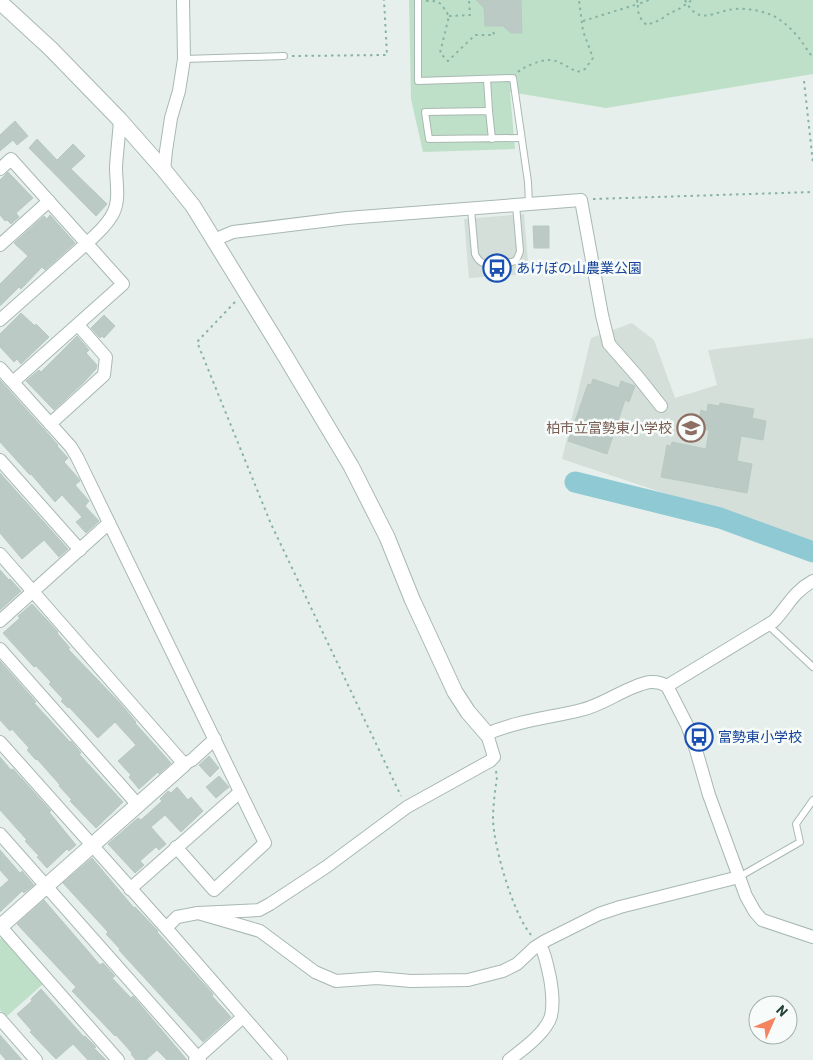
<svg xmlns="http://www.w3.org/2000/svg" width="813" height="1060" font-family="Barlow,'Noto Sans JP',sans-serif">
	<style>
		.built { fill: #d4dfda }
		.green { fill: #bfe0c8 }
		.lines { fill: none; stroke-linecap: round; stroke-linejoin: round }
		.river { stroke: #8ec9d4; stroke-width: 21 }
		.building { fill: #bbcac4; stroke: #b8c9c2 }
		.service-casing { stroke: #a8b8b2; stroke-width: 8 }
		.minor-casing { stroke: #a8b8b2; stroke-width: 14 }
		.tertiary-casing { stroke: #a8b8b2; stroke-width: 17 }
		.path { stroke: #86b3a5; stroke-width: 2; stroke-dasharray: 2.5 4; stroke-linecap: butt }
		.service { stroke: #fff; stroke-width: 6 }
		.minor { stroke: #fff; stroke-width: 12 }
		.tertiary { stroke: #fff; stroke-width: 15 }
		.labels { text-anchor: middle; stroke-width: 5; stroke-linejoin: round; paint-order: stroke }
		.transit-label { font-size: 14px; fill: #164399; stroke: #f7fbf9; text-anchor: start }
		.education-label { font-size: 14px; fill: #785e54; stroke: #f7fbf9; text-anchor: end }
	</style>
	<rect width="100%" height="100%" fill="#e6efeb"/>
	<!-- built -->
	<g class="built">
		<polygon points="524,214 529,274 469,278 464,219"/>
		<polygon points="632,323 654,340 675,398 717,385 708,350 813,338 813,543 562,459 591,338"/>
	</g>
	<!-- green -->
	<g class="green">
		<polygon points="409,0 813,0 813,74 606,108 510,92 515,149 423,152 411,99"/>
		<polygon points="2,937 43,984 6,1017 0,1010 0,939"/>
	</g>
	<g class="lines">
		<!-- river -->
		<polyline class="river" points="575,482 720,518 813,552"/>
	</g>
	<!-- building -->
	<g class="building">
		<polygon points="476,0 521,0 522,33 511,33 503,26 485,26 484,8"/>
		<polygon points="15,121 28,136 17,145 13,140 0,151 0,135"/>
		<polygon points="37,139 57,160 73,144 85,156 71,169 107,204 96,216 29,148"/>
		<polygon points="8,172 33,198 16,213 19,217 11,224 7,220 5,221 0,215 0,180"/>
		<polygon points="50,215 75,243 45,270 42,267 21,289 19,287 0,306 0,284 28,256 14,243 44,216 47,219"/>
		<polygon points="533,226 549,226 549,248 534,248"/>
		<polygon points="21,313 35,326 36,324 49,337 21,364 17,359 14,362 0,347 0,334"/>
		<polygon points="104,315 115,326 104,338 102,336 100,338 91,328"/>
		<polygon points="77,336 89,350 86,353 97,365 96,369 84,382 54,410 26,381 39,370 41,372"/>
		<polygon points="593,379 619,388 621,381 635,386 629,402 625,400 607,454 568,441 588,384 591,385"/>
		<polygon points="0,380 58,445 57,446 68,458 64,462 79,479 80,481 75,485 89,501 85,506 99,521 86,533 76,522 82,517 62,495 55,502 31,474 30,475 0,442"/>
		<polygon points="720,403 754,409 752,418 766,421 763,440 741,436 737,461 752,464 747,493 661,477 667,445 671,446 672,442 706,449 709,430 697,428 701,410 707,412 708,404 719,406"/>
		<polygon points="0,473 68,549 59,557 44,540 22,559 0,533"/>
		<polygon points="0,570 9,580 10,579 21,591 0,610"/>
		<polygon points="32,604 58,632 57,633 70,648 68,649 119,702 136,722 135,723 171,763 159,774 158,772 139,789 129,777 131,775 118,761 136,745 115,722 98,738 69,707 68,708 61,701 63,699 49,684 51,682 36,666 34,667 3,633 20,618 18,616"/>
		<polygon points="0,661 36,702 34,703 70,742 71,741 81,753 79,754 123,802 96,828 70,801 72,800 59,786 60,785 37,759 36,760 27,750 29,748 12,729 10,731 0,720"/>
		<polygon points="209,756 219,768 210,777 199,765"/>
		<polygon points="0,757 11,770 13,769 51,811 49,812 76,845 69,851 67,849 47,868 37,857 39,856 25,841 27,840 0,810"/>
		<polygon points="219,776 229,787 216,798 206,787"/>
		<polygon points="177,787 188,800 191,797 203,811 181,832 165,815 151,827 166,844 159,850 156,847 140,861 144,865 135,873 108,844 138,818 141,820 162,801 160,799 168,791 171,793"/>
		<polygon points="0,850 20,873 22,871 34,885 24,893 22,891 0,912 0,888 9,880 0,870"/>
		<polygon points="92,858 134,908 135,907 158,931 157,932 213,994 212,996 231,1017 203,1042 119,950 120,949 106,934 108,932 63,883"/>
		<polygon points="44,900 100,965 103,963 115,976 112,978 131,998 133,996 187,1060 167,1060 157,1050 146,1060 136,1060 131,1054 132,1053 116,1035 115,1036 72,991 76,987 17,924"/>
		<polygon points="41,989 84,1037 85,1036 96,1047 94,1048 106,1060 88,1060 73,1044 56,1059 30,1032 32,1031 17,1014 32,1001 31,999"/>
		<polygon points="0,1035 22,1060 6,1060 0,1053"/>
	</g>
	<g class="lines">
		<!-- service casing -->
		<g class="service-casing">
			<g id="service">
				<polyline points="418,0 418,81 513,78 528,182 529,204"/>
				<polyline points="184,59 284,56"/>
				<polyline points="487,79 489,111"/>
				<polyline points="492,139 489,111 425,112 429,139 521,138"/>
				<path d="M471 209 475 254C477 258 478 261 483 263 487 265 511 263 515 261 518 258 519 255 520 251L516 205"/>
				<polyline points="768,625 813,667"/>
				<polyline points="739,877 800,842 796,824 813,800"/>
			</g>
		</g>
		<!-- minor casing -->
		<g class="minor-casing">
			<g id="minor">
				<polyline points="0,169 11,159 123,284 13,382"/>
				<polyline points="164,170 166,151 171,118 179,91 184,59 183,0"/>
				<polyline points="214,240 233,232 347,218 581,200 602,315 609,344 638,377 661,406"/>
				<polyline points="0,245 49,201"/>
				<path d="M0 320 87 243C96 235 105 227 111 217 121 202 116 184 116 167 117 151 119 136 120 120"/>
				<polyline points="0,368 71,447 77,457 265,843 214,890 176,847"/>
				<polyline points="50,424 104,375 106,357 78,325"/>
				<polyline points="0,460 80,550"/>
				<polyline points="0,554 184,764 192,760 215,739"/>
				<polyline points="0,621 109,523"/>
				<polyline points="0,649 138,805"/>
				<path d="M667 686 774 621C788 606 793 592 813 581"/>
				<polyline points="0,742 166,928 281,1060"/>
				<polyline points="0,834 200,1060"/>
				<polyline points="130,889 240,792"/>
				<path d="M198 913 259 910 270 904 326 867 407 807 490 761 494 757 487 734C516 721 549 718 581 710 599 706 616 694 634 687 646 682 655 679 667 686L687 725 696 750 709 795 746 896 755 912 762 920 813 937"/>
				<polyline points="0,926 118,1060"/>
				<polyline points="166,928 177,917 198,913 260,931 315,972 336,981 377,978 411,981 468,980 503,971 517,964 534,948 545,941 599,914 620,907 739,877"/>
				<polyline points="0,1019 36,1060"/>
				<polyline points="195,1060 243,1017"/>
				<path d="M509 1060C522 1050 546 1033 551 1016 554 1003 552 990 550 978 547 966 546 955 540 945"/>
			</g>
		</g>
		<!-- tertiary casing -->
		<g class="tertiary-casing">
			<g id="tertiary">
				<polyline points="0,2 51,49 120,120 164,170 193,206 284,354 351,466 387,537 412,599 455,692 468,712 487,734"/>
				<polyline points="0,927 184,764"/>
			</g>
		</g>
		<!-- path -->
		<g class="path">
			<polyline points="637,0 638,4 649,0"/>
			<path d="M685 0C699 27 713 11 735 9 745 8 756 10 766 13 779 17 790 27 799 38 804 44 807 51 813 57"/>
			<path d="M426 1C441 0 441 4 449 16L440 53 448 61 475 35H494L493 29"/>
			<polyline points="449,16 470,15 469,0"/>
			<path d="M583 21 638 4C637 12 640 20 647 25L660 20 671 12 676 11 692 0"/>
			<polyline points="292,56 387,55 384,0"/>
			<path d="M518 72C522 68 527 67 532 64 554 56 557 61 577 72L585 69 593 58 583 31 579 0"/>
			<polyline points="804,81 813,163"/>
			<polyline points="593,199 813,192"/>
			<polyline points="235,302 197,342 271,524 401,796"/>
			<path d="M496 771 497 777C495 791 493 806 493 820 494 847 513 915 532 936"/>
		</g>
		<!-- service -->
		<use href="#service" class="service"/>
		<!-- minor -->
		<use href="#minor" class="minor"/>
		<!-- tertiary -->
		<use href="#tertiary" class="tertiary"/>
	</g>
	<!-- icons -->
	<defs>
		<g id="bus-ring" transform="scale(1.4375)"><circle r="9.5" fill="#f7fbf9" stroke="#1a4fb4" stroke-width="1.5"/><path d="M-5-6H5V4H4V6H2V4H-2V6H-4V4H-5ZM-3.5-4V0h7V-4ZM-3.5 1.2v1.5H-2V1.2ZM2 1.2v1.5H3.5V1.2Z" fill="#1a4fb4"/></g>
		<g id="school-ring" transform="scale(1.4375)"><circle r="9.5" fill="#f7fbf9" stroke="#8d6e63" stroke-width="1.5"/><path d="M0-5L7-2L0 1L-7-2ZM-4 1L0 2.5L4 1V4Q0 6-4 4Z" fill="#8d6e63"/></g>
	</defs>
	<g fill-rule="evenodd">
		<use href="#bus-ring" x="497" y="268"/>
		<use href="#school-ring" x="691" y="428"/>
		<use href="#bus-ring" x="699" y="737"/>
	</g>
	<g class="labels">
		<!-- transit labels -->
		<g class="transit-label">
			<text x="516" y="273">あけぼの山農業公園</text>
			<text x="718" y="742">富勢東小学校</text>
		</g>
		<!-- education labels -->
		<g class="education-label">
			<text x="672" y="433">柏市立富勢東小学校</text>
		</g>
	</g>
	<!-- north arrow -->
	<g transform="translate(773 1020) rotate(45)"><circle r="24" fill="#f7fbf9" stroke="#a3b1ad"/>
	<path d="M0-4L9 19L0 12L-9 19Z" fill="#f4845f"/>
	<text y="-8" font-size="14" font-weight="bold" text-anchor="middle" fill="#24423a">N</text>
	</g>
</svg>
